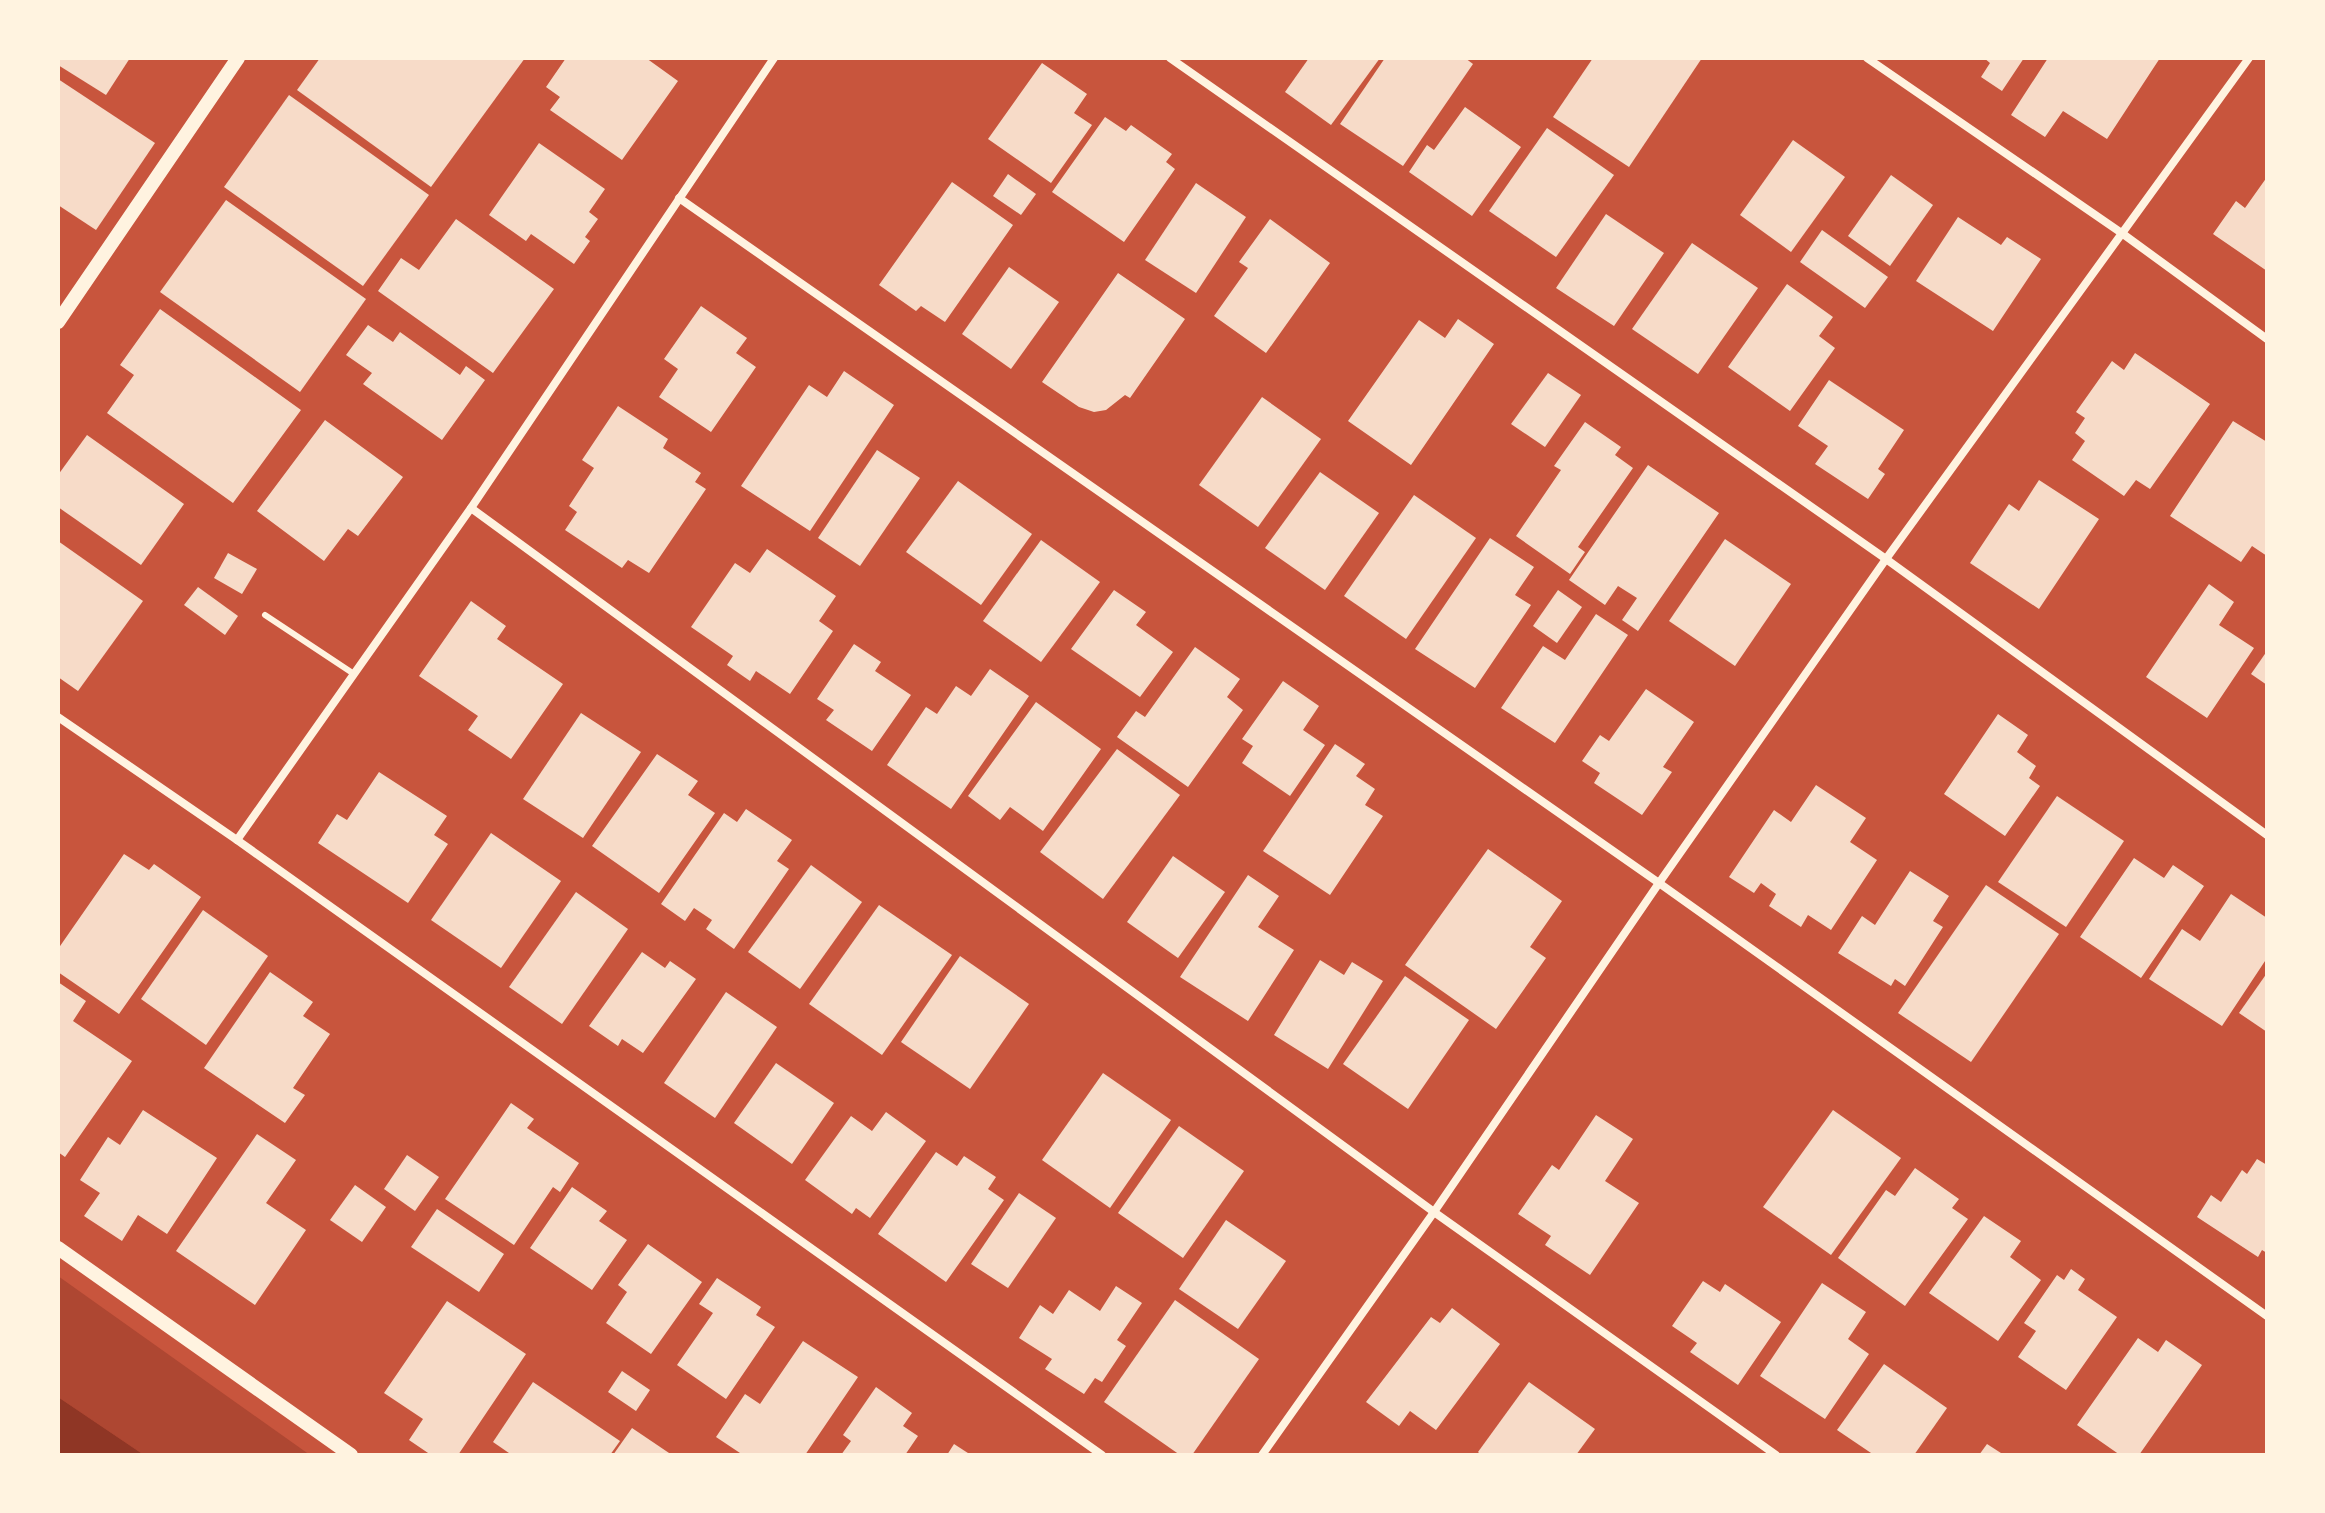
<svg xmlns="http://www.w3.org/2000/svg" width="2325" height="1513" font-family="Raleway,sans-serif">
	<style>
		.green { fill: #ae4732 }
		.water { fill: #8f3625 }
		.building { fill: #f7dbc8 }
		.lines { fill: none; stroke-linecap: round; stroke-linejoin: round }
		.service { stroke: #fff3e0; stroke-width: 6 }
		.minor { stroke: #fff3e0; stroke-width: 8 }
		.tertiary { stroke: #fff3e0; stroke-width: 14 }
	</style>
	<rect width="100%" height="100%" fill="#c8553d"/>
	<!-- green -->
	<polygon class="green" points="58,1276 310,1455 144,1455 58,1397"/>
	<!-- water -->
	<polygon class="water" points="58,1397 144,1455 58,1455"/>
	<!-- building -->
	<g class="building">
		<polygon points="58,58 130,58 106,95 58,65"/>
		<polygon points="320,58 525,58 431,187 297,90"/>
		<polygon points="566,58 646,58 678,81 622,160 550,110 560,97 546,87"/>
		<polygon points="1309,58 1380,58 1331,125 1285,92"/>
		<polygon points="1385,58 1465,58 1473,64 1403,166 1340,124"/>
		<polygon points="1593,58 1702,58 1629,167 1553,117"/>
		<polygon points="1984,58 2024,58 2002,91 1981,77 1990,63"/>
		<polygon points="2048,58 2160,58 2107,139 2063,111 2045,137 2011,115"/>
		<polygon points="1042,63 1087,94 1074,113 1092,125 1051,183 988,139"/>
		<polygon points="58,79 155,143 96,230 58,205"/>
		<polygon points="289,95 429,195 363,286 224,187"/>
		<polygon points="1465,107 1521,147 1472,216 1409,172 1427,145 1434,150"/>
		<polygon points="1105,117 1126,131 1131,125 1172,154 1166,162 1175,169 1124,242 1052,192"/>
		<polygon points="1547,128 1614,175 1556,257 1489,211"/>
		<polygon points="1793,140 1845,177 1791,252 1740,215"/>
		<polygon points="539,143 605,189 589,212 598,219 585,237 590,241 574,264 531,234 526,241 489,215"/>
		<polygon points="1008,174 1036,194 1021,215 993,196"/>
		<polygon points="1891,175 1933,205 1890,266 1848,236"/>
		<polygon points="2267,177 2267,271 2213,234 2236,201 2245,208"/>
		<polygon points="952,182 1013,225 945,322 921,306 916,311 879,285"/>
		<polygon points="1196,183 1246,217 1196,293 1145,260"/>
		<polygon points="226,200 366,299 300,392 160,292"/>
		<polygon points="1606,214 1664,253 1614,326 1556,288"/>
		<polygon points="1958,217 2001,245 2007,237 2041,259 1993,331 1916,281"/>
		<polygon points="456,219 554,289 493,373 378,291 401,258 419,270"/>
		<polygon points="1270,219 1330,263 1266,353 1214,316 1248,268 1239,262"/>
		<polygon points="1822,230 1888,277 1865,308 1800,262"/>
		<polygon points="1692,243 1758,288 1698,374 1632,329"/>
		<polygon points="1009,267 1059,302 1011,369 962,334"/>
		<polygon points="1118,273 1185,319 1130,398 1125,395 1106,410 1094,412 1079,407 1042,382"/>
		<polygon points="1787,284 1833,317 1819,336 1835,348 1790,411 1728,367"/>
		<polygon points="701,306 747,338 736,353 756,367 711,432 659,397 678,369 664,359"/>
		<polygon points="160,309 301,410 233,503 107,413 134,375 120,365"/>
		<polygon points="1458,319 1494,344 1411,465 1348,421 1419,320 1445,338"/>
		<polygon points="368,325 393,342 400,332 460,375 466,366 485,380 442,440 363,384 372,373 346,355"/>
		<polygon points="2135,353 2210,404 2150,489 2136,480 2124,496 2072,460 2085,441 2075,433 2085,418 2076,412 2112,361 2124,370"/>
		<polygon points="844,371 894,405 810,531 741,486 809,385 827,397"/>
		<polygon points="1548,373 1581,395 1545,447 1511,424"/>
		<polygon points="1829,380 1904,430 1878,469 1885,474 1868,499 1815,464 1828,446 1798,426"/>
		<polygon points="1262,397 1321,439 1258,527 1199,485"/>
		<polygon points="618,406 668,439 663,448 701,473 695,482 706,489 649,573 628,560 622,568 565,530 577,512 569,506 594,468 582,460"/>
		<polygon points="325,420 403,477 358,536 348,529 324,561 257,511"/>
		<polygon points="2233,421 2267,442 2267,556 2252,546 2241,562 2170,516"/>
		<polygon points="1585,422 1621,447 1615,455 1633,468 1578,547 1585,552 1570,574 1516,536 1561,470 1554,466"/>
		<polygon points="87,435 184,504 141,565 58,507 58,475"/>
		<polygon points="877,450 920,478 860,566 818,538"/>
		<polygon points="1648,465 1719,513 1638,631 1622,620 1637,598 1618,586 1605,605 1569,580"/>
		<polygon points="1320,472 1379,513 1325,590 1265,548"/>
		<polygon points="2039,480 2099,519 2039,609 1970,563 2009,504 2019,511"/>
		<polygon points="958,481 1032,534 981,605 906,552"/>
		<polygon points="1414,495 1476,538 1406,639 1344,596"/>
		<polygon points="1490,538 1534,567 1515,595 1531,605 1475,688 1415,649"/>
		<polygon points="1725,539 1791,584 1735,666 1669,621"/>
		<polygon points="1041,540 1100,582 1041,662 983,621"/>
		<polygon points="58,541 143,601 78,691 58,677"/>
		<polygon points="767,549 836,596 819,621 833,631 790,694 756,671 750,681 727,665 733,656 691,627 735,563 750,573"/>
		<polygon points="228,553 257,569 242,594 214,578"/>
		<polygon points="2209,584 2234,602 2219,625 2254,648 2207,718 2146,677"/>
		<polygon points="198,587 238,616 225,635 184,605"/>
		<polygon points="1114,590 1146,612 1136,625 1173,652 1140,697 1071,649"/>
		<polygon points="1558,590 1582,607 1557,643 1533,626"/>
		<polygon points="471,601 506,626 497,639 563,684 511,759 468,730 478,716 419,676"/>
		<polygon points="1596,614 1628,635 1555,743 1501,708 1543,646 1565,660"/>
		<polygon points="854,644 881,662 875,671 911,695 872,751 826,720 834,710 817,699"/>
		<polygon points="1195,647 1240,679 1227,697 1243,710 1188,787 1117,737 1136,711 1145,717"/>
		<polygon points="2267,651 2267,685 2251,674"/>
		<polygon points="990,669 1029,696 951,809 887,765 926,707 937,714 956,686 971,696"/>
		<polygon points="1283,681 1319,706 1303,730 1325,745 1290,796 1242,763 1253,746 1242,739"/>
		<polygon points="1646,689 1694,722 1663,767 1672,772 1642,815 1594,783 1600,773 1582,761 1600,735 1609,741"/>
		<polygon points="1036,702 1101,749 1043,831 1010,807 1000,820 968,796"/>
		<polygon points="581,713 641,752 583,838 523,799"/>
		<polygon points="1998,714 2028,735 2017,752 2036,766 2029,778 2040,786 2005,836 1944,794"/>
		<polygon points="1335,744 1365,764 1356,776 1375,789 1365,805 1383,816 1330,895 1263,851"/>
		<polygon points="1117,749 1180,795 1103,899 1040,852"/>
		<polygon points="657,754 698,781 688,795 715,813 659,893 592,846"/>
		<polygon points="379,772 447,816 434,835 448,844 408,903 318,843 337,814 347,820"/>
		<polygon points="1816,785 1866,818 1850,842 1877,860 1831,930 1808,915 1801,927 1769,906 1776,894 1761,883 1754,893 1729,877 1774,810 1791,822"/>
		<polygon points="2057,796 2124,841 2066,927 1998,882"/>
		<polygon points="746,809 792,840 777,861 789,869 734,949 706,929 712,920 694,908 685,921 661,904 724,813 737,822"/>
		<polygon points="491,833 561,881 501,968 431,920"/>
		<polygon points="1488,849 1562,901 1530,947 1546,958 1496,1029 1405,965"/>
		<polygon points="124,854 149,870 154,864 201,897 119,1014 58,972 58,949"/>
		<polygon points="1173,856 1225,892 1178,958 1127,922"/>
		<polygon points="2134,858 2164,878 2173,865 2204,886 2141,978 2080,937"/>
		<polygon points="811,865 862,902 800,989 748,952"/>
		<polygon points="1910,871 1949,896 1933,921 1943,927 1905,986 1895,979 1891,986 1838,953 1862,916 1875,925"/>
		<polygon points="1248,875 1279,896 1258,927 1294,950 1248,1021 1180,977"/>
		<polygon points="1986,885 2059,934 1971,1062 1898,1013"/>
		<polygon points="576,892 628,929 562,1024 509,987"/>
		<polygon points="2231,894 2267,918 2267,958 2222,1026 2149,979 2182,929 2200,941"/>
		<polygon points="879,905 952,955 882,1055 809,1004"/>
		<polygon points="203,910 268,956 206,1045 141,999"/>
		<polygon points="642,952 665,968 670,961 696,979 643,1053 622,1039 618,1046 589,1026"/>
		<polygon points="960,956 1029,1004 970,1089 901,1042"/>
		<polygon points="1320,960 1344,975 1352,962 1383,981 1328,1069 1274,1035"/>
		<polygon points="270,972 313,1002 303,1016 330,1034 293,1088 305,1095 285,1123 204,1068"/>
		<polygon points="2267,973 2267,1032 2239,1013"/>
		<polygon points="1405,976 1469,1020 1408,1109 1343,1064"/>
		<polygon points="58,982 86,1001 73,1021 132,1061 65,1157 58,1152"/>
		<polygon points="726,992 777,1027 715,1118 664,1083"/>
		<polygon points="776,1063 834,1103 792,1164 734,1123"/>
		<polygon points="1103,1073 1171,1120 1110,1208 1042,1160"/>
		<polygon points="511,1103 534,1119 527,1128 579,1163 560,1192 553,1187 514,1245 445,1199"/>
		<polygon points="143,1110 217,1158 167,1234 138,1215 122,1241 84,1216 100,1193 80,1180 108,1137 120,1145"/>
		<polygon points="1833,1110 1901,1158 1831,1255 1763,1207"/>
		<polygon points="886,1112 926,1141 870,1218 856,1208 852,1214 805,1180 851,1116 872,1131"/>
		<polygon points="1596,1115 1633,1139 1605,1181 1639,1203 1590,1275 1545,1245 1551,1236 1518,1214 1552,1165 1559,1170"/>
		<polygon points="1179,1126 1244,1171 1183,1258 1118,1213"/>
		<polygon points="257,1134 296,1160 266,1203 306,1230 255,1305 176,1251"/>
		<polygon points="936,1152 957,1166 964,1156 996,1177 988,1189 1004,1200 946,1282 878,1234"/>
		<polygon points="407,1155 439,1177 415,1211 384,1189"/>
		<polygon points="2257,1159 2267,1165 2267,1253 2262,1250 2258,1257 2197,1217 2211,1195 2221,1202 2242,1170 2247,1174"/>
		<polygon points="1915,1168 1959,1199 1952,1208 1968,1219 1905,1306 1838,1258 1886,1190 1895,1196"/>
		<polygon points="355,1185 386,1207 362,1242 330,1220"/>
		<polygon points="572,1187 607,1211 599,1221 627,1240 592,1290 530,1248"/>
		<polygon points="1019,1193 1056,1218 1008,1288 971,1264"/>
		<polygon points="437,1209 504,1254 479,1292 411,1247"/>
		<polygon points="1984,1216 2021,1241 2010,1257 2041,1280 1998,1341 1929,1293"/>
		<polygon points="1226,1220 1286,1261 1238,1329 1179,1289"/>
		<polygon points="648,1244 702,1282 651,1354 606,1323 627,1292 618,1285"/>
		<polygon points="2071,1269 2085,1279 2078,1290 2117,1317 2066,1390 2018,1357 2036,1331 2024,1323 2057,1275 2064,1280"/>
		<polygon points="717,1278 761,1307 756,1315 775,1327 726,1399 677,1365 713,1313 699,1304"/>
		<polygon points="1703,1281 1720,1292 1725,1284 1781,1322 1738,1385 1690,1352 1697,1343 1672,1326"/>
		<polygon points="1822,1283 1866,1312 1848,1339 1869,1354 1825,1419 1760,1376"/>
		<polygon points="1116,1286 1142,1303 1117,1340 1126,1346 1102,1382 1095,1378 1084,1394 1045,1369 1052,1359 1019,1338 1040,1305 1053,1314 1069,1290 1100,1311"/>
		<polygon points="1175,1300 1259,1359 1192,1455 1180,1455 1104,1402"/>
		<polygon points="447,1301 526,1354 458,1455 431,1455 409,1440 423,1419 384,1393"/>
		<polygon points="1452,1308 1500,1344 1436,1430 1410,1411 1399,1426 1366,1402 1431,1317 1440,1323"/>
		<polygon points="2138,1338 2158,1352 2166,1340 2202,1365 2139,1455 2120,1455 2077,1425"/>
		<polygon points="803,1341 858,1377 805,1455 743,1455 716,1437 745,1394 760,1404"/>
		<polygon points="1884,1364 1947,1408 1914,1455 1874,1455 1837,1430"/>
		<polygon points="622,1371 650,1390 636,1411 608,1392"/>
		<polygon points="533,1382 620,1441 610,1455 512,1455 493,1442"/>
		<polygon points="1529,1382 1595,1429 1576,1455 1481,1455 1478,1452"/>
		<polygon points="876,1387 912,1413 903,1426 918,1436 905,1455 841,1455 851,1441 843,1435"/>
		<polygon points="632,1428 672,1455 613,1455"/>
		<polygon points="954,1444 971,1455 947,1455"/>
		<polygon points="1987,1444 2004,1455 1979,1455"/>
	</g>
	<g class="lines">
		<!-- service -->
		<polyline class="service" points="265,615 354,674"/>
		<!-- minor -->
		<g class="minor">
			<polyline points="1170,58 1886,559 2267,835"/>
			<polyline points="1867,58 2123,234 2267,339"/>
			<polyline points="679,198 1659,883 2267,1316"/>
			<polyline points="471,508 1434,1212 1776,1455"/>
			<polyline points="58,717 237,840 1102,1455"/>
			<polyline points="237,840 471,508 774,58"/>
			<polyline points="1262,1455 1434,1212 1659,883 1886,559 2249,58"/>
		</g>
		<!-- tertiary -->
		<g class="tertiary">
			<polyline points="58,322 238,58"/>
			<polyline points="58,1248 351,1455"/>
		</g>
	</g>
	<!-- border -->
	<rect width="2325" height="1513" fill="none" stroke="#fff3e0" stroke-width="120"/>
</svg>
